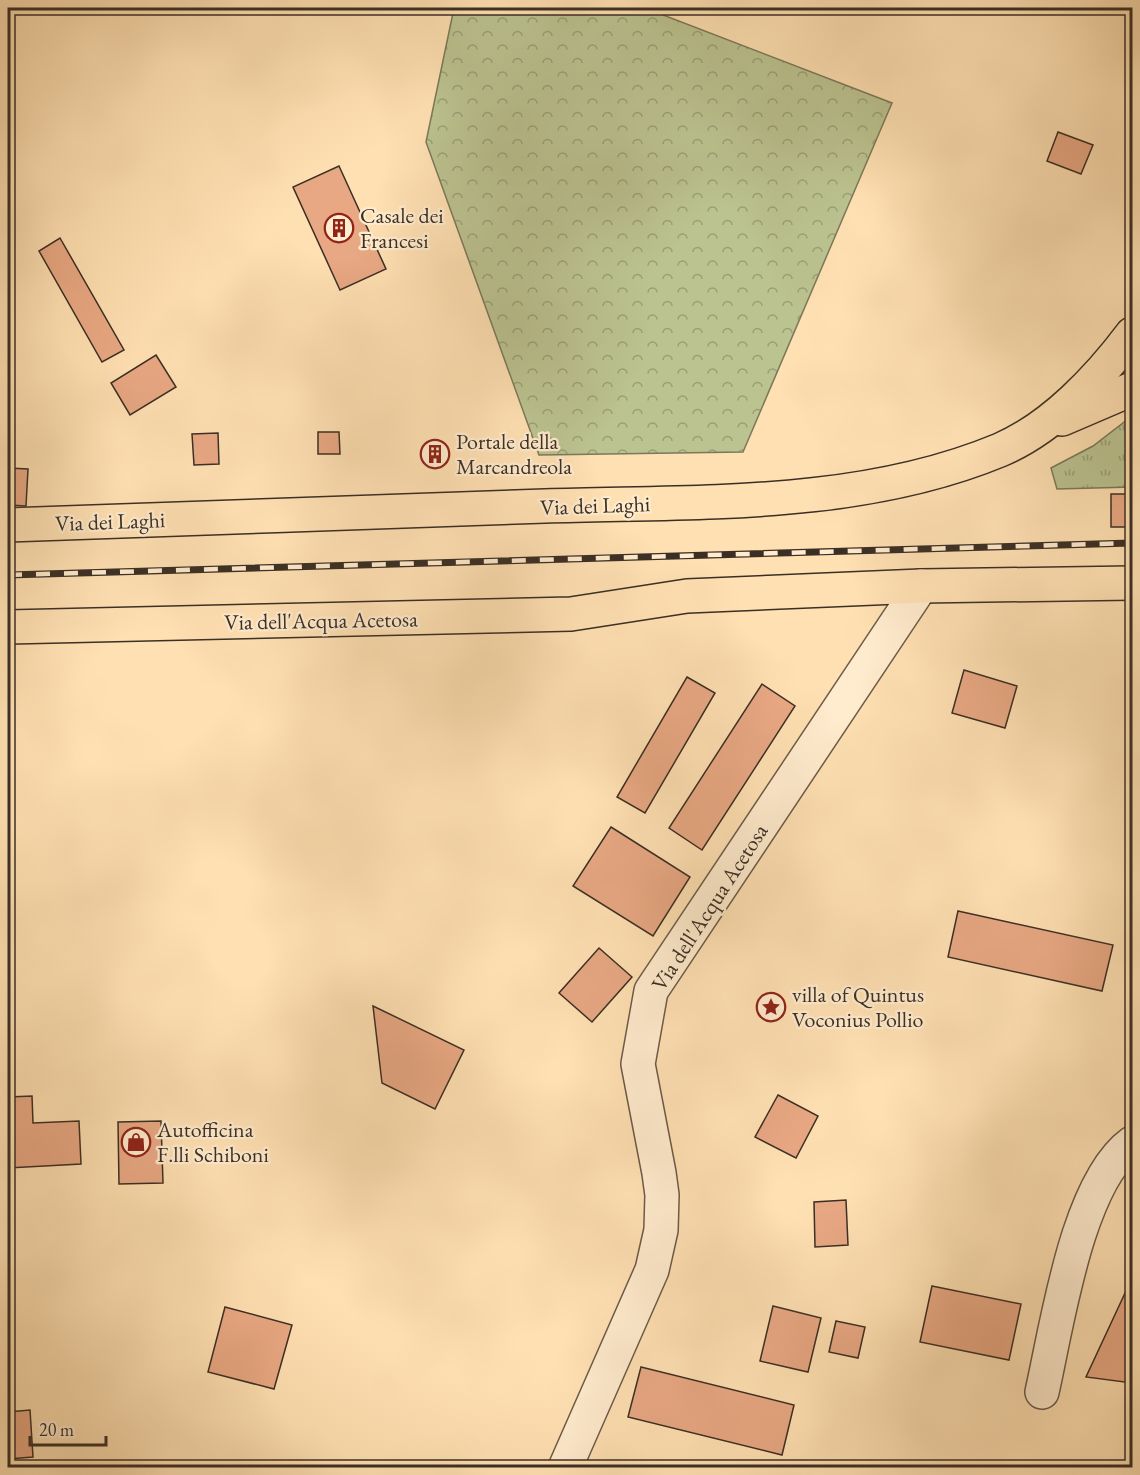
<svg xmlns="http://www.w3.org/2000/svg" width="1140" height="1475" font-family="'EB Garamond',serif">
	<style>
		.grass { fill: url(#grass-tufts); stroke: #7b795a; stroke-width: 1.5 }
		.forest { fill: url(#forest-crowns); stroke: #7b795a; stroke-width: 1.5 }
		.building { fill: #e8a883; stroke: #3b2f25; stroke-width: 1.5 }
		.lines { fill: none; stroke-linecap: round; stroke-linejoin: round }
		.minor-casing { stroke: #6c5b48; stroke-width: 36 }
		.major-casing { stroke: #3b2f25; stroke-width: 36 }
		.minor { stroke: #ffebcd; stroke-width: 33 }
		.major { stroke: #ffe0b2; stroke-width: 33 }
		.rail-casing { stroke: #3b2f25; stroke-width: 7 }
		.rail { stroke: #ffebcd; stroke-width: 4.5; stroke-dasharray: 14; stroke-linecap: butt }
		.labels { text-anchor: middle; stroke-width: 4.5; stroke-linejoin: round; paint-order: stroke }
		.poi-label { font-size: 22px; fill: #3b2f25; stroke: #ffebcd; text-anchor: start }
		.street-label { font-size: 22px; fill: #3b2f25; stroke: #ffebcd }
	</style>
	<defs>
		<pattern id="grass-tufts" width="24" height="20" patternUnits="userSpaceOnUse" patternTransform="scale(1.5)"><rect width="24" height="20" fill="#bbc390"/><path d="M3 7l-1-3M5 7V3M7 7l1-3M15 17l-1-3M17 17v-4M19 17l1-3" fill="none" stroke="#999f75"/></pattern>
		<pattern id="forest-crowns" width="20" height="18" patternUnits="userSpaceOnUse" patternTransform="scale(1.5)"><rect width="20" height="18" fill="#bbc390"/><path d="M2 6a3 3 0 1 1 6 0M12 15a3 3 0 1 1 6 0" fill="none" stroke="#999f75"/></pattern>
	</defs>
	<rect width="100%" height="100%" fill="#ffe0b2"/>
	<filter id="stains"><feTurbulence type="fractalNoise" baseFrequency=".00333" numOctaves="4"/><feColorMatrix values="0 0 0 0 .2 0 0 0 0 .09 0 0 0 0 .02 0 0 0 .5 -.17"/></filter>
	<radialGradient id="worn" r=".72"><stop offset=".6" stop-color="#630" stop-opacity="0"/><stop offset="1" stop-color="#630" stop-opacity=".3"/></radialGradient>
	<!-- grass -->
	<polygon class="grass" points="1132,416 1132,487 1057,489 1051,468 1093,446"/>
	<!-- forest -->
	<polygon class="forest" points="454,8 645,8 892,103 743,452 539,455 426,142"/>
	<!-- building -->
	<g class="building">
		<polygon points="1058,132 1093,145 1081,174 1047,161"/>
		<polygon points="339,166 386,269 340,290 293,187"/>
		<polygon points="60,238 124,350 102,362 39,251"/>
		<polygon points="156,355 176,387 130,415 111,383"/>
		<polygon points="318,432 339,432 340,454 318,454"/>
		<polygon points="218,433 219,464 194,465 192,434"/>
		<polygon points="442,447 443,460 428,461 427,448"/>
		<polygon points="8,468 28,469 26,506 8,505"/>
		<rect x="1111" y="494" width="21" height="33"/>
		<polygon points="964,670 1017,686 1005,728 952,713"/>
		<polygon points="687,677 715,693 645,813 617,797"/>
		<polygon points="762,684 795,706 702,850 669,828"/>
		<polygon points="611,827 690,877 653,936 573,886"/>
		<polygon points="958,911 1113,945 1102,991 948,957"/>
		<polygon points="599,948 632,977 592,1022 559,993"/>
		<polygon points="373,1006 464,1050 435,1109 382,1083"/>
		<polygon points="778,1095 818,1116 796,1158 755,1137"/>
		<polygon points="32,1096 33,1123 79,1121 81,1164 8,1168 8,1097"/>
		<polygon points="161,1121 163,1183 119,1184 118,1122"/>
		<polygon points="846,1200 848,1245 815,1247 814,1202"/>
		<polygon points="1132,1278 1132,1383 1086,1377"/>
		<polygon points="932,1286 1021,1304 1009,1360 920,1342"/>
		<polygon points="773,1306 821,1318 808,1372 760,1361"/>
		<polygon points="225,1307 292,1325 274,1389 208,1372"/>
		<polygon points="836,1321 865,1327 858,1358 829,1352"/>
		<polygon points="641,1367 794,1405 782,1455 628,1417"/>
		<polygon points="30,1410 33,1457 8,1459 8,1412"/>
	</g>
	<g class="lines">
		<!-- minor casing -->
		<g class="minor-casing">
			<g id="minor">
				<path d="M1042 1392C1057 1326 1077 1183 1132 1143"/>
				<polyline points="565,1468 652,1270 661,1230 662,1195 659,1173 638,1064 651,991 921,586"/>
			</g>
		</g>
		<!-- major casing -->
		<g class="major-casing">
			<g id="major">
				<polyline points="1062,419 1132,389"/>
				<path d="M8 525C187 519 366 512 545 506 696 501 858 509 1000 450 1052 428 1099 378 1132 334"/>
				<polyline points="8,627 571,614 687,596 921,586 1132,583"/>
			</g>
		</g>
		<!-- minor -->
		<use href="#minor" class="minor"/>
		<!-- major -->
		<use href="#major" class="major"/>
		<!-- rail casing -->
		<g class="rail-casing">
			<polyline id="rail" points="8,575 1132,543"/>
		</g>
		<!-- rail -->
		<use href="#rail" class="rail"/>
	</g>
	<!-- icons -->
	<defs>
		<g id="building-ring" transform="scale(1.5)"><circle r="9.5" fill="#ffebcd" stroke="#8f2418" stroke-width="1.5"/><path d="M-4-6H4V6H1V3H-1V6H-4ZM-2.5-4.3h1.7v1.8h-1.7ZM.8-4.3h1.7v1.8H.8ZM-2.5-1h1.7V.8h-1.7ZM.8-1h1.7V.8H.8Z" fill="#8f2418"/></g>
		<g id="sight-ring" transform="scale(1.5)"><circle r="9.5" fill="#ffebcd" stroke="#8f2418" stroke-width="1.5"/><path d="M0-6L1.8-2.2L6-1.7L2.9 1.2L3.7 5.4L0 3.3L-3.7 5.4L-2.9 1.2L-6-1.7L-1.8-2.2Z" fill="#8f2418"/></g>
		<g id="shop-ring" transform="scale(1.5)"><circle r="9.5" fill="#ffebcd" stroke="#8f2418" stroke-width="1.5"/><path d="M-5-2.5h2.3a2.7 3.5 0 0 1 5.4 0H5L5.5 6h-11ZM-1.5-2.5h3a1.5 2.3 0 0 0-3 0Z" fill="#8f2418"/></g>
	</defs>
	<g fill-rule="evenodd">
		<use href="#building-ring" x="339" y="228"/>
		<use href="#building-ring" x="435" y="454"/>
		<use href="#sight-ring" x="771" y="1007"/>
		<use href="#shop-ring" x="136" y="1142"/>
	</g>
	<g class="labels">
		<!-- poi labels -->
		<g class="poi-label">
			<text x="360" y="223">Casale dei<tspan x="360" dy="25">Francesi</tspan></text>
			<text x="456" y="449">Portale della<tspan x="456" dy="25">Marcandreola</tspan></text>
			<text x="792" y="1002">villa of Quintus<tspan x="792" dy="25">Voconius Pollio</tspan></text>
			<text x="157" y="1137">Autofficina<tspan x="157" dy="25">F.lli Schiboni</tspan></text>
		</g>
		<!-- street labels -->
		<g class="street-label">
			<text transform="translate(595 505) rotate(-2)" y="8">Via dei Laghi</text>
			<text transform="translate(110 521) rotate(-2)" y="8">Via dei Laghi</text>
			<text transform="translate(321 620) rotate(-1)" y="8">Via dell'Acqua Acetosa</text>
			<text transform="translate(709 907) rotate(-57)" y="8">Via dell'Acqua Acetosa</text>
		</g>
	</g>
	<!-- margin -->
	<rect width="1140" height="1475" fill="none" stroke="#ffe0b2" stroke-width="30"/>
	<rect x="9" y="9" width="1122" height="1457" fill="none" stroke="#3b2f25" stroke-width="3"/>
	<rect x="15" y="15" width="1110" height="1445" fill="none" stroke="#3b2f25" stroke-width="1.5"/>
	<!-- scale -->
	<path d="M30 1436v9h76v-9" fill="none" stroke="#3b2f25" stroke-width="3"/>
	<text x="39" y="1436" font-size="18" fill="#3b2f25" stroke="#ffebcd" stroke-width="4.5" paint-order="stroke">20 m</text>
	<rect width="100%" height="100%" filter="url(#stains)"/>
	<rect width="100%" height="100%" fill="url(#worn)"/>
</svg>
